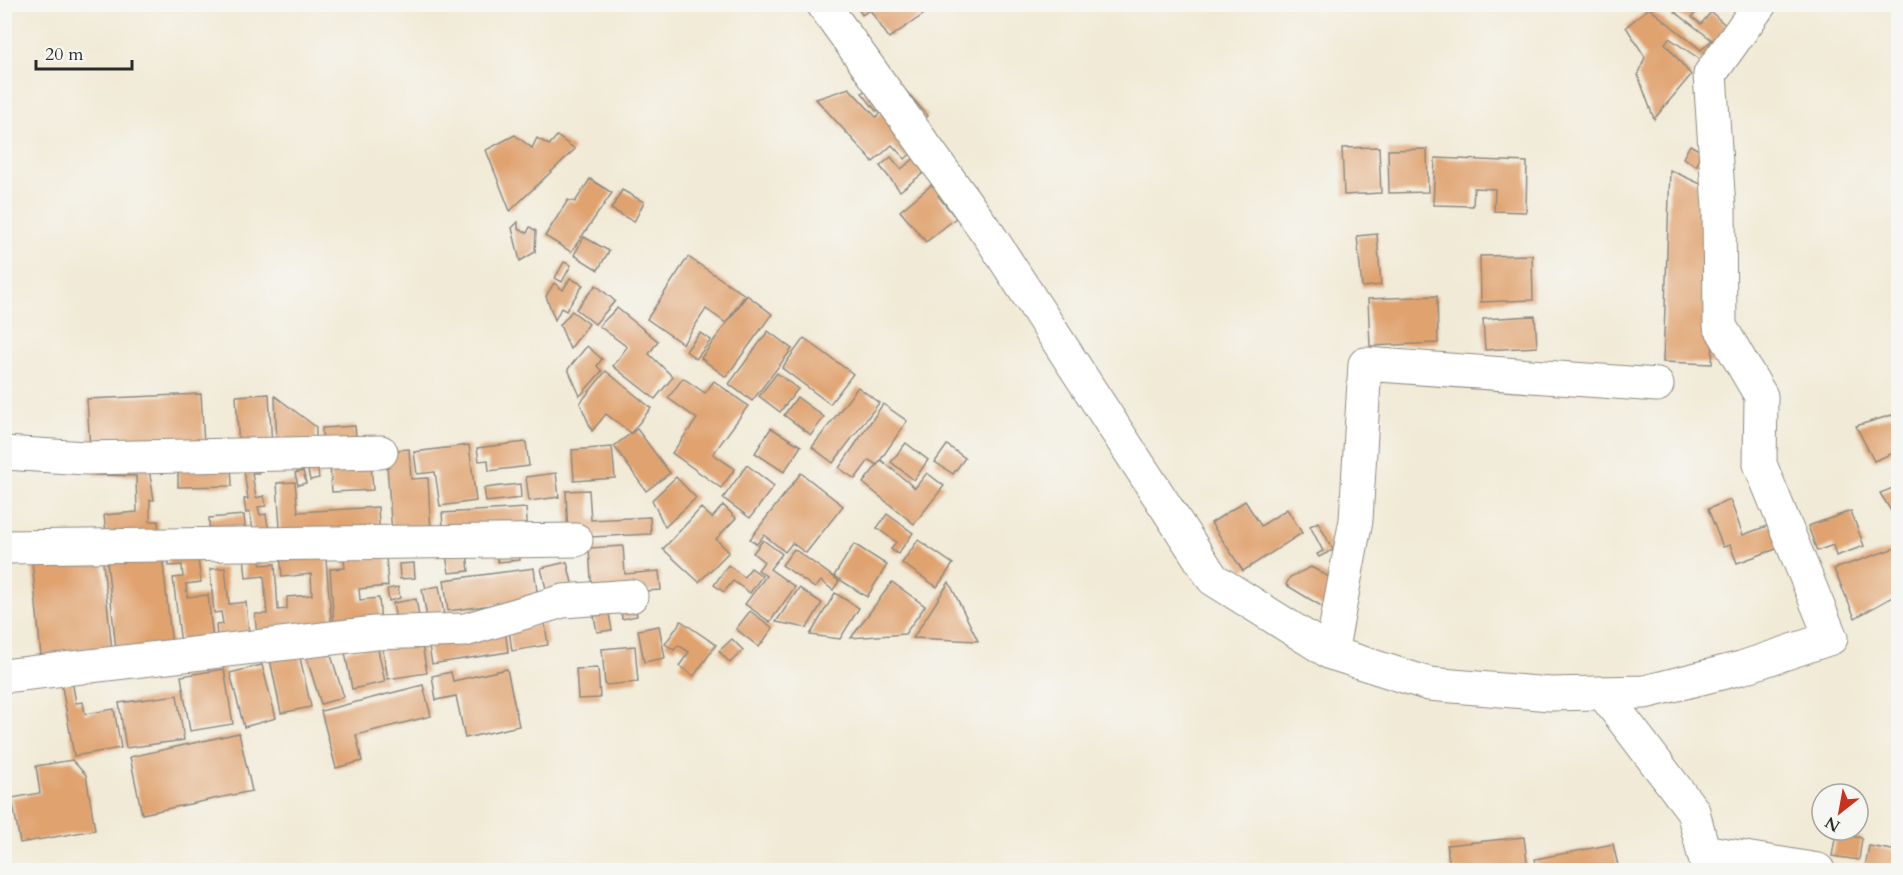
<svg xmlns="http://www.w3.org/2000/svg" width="1903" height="875" font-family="Cardo,serif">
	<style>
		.building { fill: #e0a26e }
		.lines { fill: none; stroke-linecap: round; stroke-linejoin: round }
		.street-casing { stroke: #8e8a80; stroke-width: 35 }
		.street { stroke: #fff; stroke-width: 33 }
	</style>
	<rect width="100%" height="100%" fill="#f6f6f2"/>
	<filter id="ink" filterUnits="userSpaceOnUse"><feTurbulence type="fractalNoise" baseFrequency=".0167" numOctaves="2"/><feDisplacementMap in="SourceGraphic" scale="12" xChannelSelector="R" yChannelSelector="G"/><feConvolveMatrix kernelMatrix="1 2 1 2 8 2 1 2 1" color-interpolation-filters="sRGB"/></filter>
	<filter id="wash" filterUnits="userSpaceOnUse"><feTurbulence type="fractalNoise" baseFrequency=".008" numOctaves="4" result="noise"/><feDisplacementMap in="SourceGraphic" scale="24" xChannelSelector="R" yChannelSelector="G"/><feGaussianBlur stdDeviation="1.35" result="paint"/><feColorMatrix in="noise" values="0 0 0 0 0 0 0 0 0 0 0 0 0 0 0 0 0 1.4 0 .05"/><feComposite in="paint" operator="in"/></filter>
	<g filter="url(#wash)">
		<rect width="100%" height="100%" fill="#f1ead6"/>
		<g id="blocks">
			<!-- building -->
			<g class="building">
				<polygon points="855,4 939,4 889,38 870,10 862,15"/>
				<polygon points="1679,4 1702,4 1692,17 1701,24 1711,12 1730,29 1704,62 1669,38 1665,43 1691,75 1654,119 1638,75 1645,57 1626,27 1649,8 1701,50 1712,40 1674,11"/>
				<polygon points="876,82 890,101 876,111 862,93"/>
				<polygon points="849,88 876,117 906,91 928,116 904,138 915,150 905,159 892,145 873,162 816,99"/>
				<polygon points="515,135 532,148 537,138 549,145 557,136 575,149 510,211 486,150"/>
				<polygon points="1690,145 1704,153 1696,166 1683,158"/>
				<polygon points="1379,147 1381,193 1344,195 1342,148"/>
				<polygon points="1427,149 1428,192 1389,193 1388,150"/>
				<polygon points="891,157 901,169 915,158 930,168 900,191 880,166"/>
				<polygon points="1435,158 1527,162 1526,212 1494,211 1495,189 1474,188 1473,206 1433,205"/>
				<polygon points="1670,170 1718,192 1712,364 1663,362"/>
				<polygon points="941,177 946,190 938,196 956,218 926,242 900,211"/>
				<polygon points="590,179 612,193 571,252 545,236 568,200 575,202"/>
				<polygon points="622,190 644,202 634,222 611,209"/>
				<polygon points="518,222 518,229 527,233 530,227 536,231 535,252 520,261 512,228"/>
				<polygon points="1377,234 1381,285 1362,287 1357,236"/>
				<polygon points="584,237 609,251 598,270 574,255"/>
				<polygon points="1532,255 1533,300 1481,302 1480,256"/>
				<polygon points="688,257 745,295 726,323 706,309 683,344 647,319"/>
				<polygon points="564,262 571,265 562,282 555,278"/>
				<polygon points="570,278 583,285 566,311 561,308 555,320 546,296 554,283 563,290"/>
				<polygon points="596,285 615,301 595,324 576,309"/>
				<polygon points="747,295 772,314 726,377 701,358"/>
				<polygon points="1437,296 1438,343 1370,346 1368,299"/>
				<polygon points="617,308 658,341 649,354 673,377 655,399 613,366 627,347 599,326"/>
				<polygon points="572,311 589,324 570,349 560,325"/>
				<polygon points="1535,316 1537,347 1485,350 1483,319"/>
				<polygon points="768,331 792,349 752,401 729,384"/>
				<polygon points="700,333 711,340 696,359 686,351"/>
				<polygon points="804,338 853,374 830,404 782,368"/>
				<polygon points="587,346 602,359 597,366 602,371 580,396 568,369"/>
				<polygon points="606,371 651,408 631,433 606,414 592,431 580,403"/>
				<polygon points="777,373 798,389 780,412 759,396"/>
				<polygon points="683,378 705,393 714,381 748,406 713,454 735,469 721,488 672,453 697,419 668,398"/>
				<polygon points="858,387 879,403 833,463 812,447"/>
				<polygon points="201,394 204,444 90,450 87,399"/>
				<polygon points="269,394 272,448 239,449 236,396"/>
				<polygon points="275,396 316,427 316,446 277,447"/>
				<polygon points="797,397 824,417 811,435 784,415"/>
				<polygon points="883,404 907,421 877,465 869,460 855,479 839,468"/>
				<polygon points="1892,415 1898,429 1898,451 1874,461 1856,426"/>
				<polygon points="355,426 357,448 323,449 322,428"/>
				<polygon points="771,428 801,446 784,472 755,453"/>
				<polygon points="637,429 670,473 646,491 614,446"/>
				<polygon points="526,442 529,466 489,471 488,460 479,461 477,448"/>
				<polygon points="906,443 928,460 914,480 891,462"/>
				<polygon points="469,445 476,501 440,506 435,472 417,474 414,452"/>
				<polygon points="947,445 965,458 953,474 935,462"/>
				<polygon points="612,447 615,478 574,481 572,450"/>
				<polygon points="409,449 411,479 428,478 431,532 392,534 386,451"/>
				<polygon points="258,456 259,473 252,473 256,498 264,496 266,506 258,507 260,515 266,514 269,533 254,536 250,512 246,513 244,499 248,499 242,457"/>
				<polygon points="881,460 915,488 927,473 944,486 914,524 863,483"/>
				<polygon points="148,463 154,500 150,500 150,521 158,521 160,543 107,543 104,515 137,512 136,476 95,475 93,466"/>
				<polygon points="231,463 232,486 178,487 178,464"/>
				<polygon points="317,464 319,478 310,480 307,466"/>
				<polygon points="371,464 373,490 332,492 330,466"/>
				<polygon points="747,465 774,486 750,518 723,498"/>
				<polygon points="303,471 306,483 298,485 295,473"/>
				<polygon points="556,473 559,497 529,501 526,477"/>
				<polygon points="801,473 843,506 806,553 792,543 785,552 764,535 757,544 750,539"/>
				<polygon points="676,477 696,498 665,527 652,500"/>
				<polygon points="295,482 298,512 378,507 380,537 281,543 277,483"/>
				<polygon points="520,484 521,498 486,502 484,488"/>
				<polygon points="1898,486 1898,522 1880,493"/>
				<polygon points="589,490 591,520 650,517 651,534 568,538 566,491"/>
				<polygon points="1730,500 1743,535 1783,520 1793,543 1737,563 1730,545 1723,547 1708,509"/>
				<polygon points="1245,501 1261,526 1287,509 1302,533 1243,571 1211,523"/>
				<polygon points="723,505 736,518 716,539 729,552 699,582 663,549 701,508 712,518"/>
				<polygon points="526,508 528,534 444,539 442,513"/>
				<polygon points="1851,511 1864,546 1836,556 1833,545 1817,551 1808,526"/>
				<polygon points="887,514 913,533 898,554 891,549 896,542 877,528"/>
				<polygon points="244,515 246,538 210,541 209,518"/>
				<polygon points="1318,522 1333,550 1319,557 1317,554 1323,551 1310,526"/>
				<polygon points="763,540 782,554 770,569 795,587 770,622 745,604 766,576 758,570 764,562 753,553"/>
				<polygon points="918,540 953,564 937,587 902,563"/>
				<polygon points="854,544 887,565 867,597 834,576"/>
				<polygon points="623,546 625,574 659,571 661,590 592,594 589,548"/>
				<polygon points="1898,547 1898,594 1855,618 1834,569"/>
				<polygon points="325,548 332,629 257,639 255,614 267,614 264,576 246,578 244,556 258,555 261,565 275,564 278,610 287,609 287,597 312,595 311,574 282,577 280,552"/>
				<polygon points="519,549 520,560 498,562 496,552"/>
				<polygon points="794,549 839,581 833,590 821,581 815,588 782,565"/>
				<polygon points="168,550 198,559 201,582 186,584 187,597 208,595 214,649 182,653 173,578 183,577 182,565 169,566"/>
				<polygon points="467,553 469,571 449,573 446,555"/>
				<polygon points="102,554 113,660 42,667 32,561"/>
				<polygon points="162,554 173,655 117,660 107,560"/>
				<polygon points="386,556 388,586 359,589 360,600 379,598 381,624 334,627 330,569 345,568 344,560"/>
				<polygon points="567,562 573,587 547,593 541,568"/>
				<polygon points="414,563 415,578 400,579 399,564"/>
				<polygon points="728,565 744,577 751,568 762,576 750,593 733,581 724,592 714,585"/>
				<polygon points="1311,567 1338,582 1333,613 1286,585 1290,577"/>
				<polygon points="225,568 229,604 246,602 250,644 218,647 216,625 223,624 221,612 214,613 210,569"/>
				<polygon points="534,568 538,599 448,611 444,580"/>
				<polygon points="892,582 925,606 905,634 851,638"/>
				<polygon points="949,582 978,641 913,638"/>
				<polygon points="439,586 444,615 427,618 422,589"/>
				<polygon points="398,587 400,598 389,601 387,589"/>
				<polygon points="799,588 822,603 807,628 776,622"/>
				<polygon points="835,593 859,608 840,639 810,635"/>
				<polygon points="416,599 420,622 397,627 393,603"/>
				<polygon points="634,601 637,616 622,619 620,603"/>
				<polygon points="750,611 773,628 759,647 736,629"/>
				<polygon points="609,614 612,630 597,632 594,616"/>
				<polygon points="681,621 716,645 694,676 679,666 689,652 678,645 674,650 665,644"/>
				<polygon points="545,624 548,645 512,651 509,630"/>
				<polygon points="659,626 665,658 644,662 638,630"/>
				<polygon points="505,629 508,652 432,664 428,641"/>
				<polygon points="421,639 427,673 388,679 382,645"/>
				<polygon points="732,639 743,650 730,663 719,651"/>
				<polygon points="377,645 385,682 352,689 345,652"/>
				<polygon points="635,646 638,682 605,685 602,649"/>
				<polygon points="329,649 344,697 321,704 306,656"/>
				<polygon points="299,653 311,707 281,713 270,659"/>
				<polygon points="262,665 276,718 244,727 230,673"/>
				<polygon points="598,668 600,698 578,699 576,669"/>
				<polygon points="224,669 233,724 190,731 181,676"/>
				<polygon points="507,669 519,726 465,738 456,696 436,700 432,676 451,672 453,681"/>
				<polygon points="72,680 76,703 83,702 85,714 114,709 121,748 74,756 61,681"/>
				<polygon points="423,685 431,716 356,735 362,761 336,768 321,711"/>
				<polygon points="177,695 184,740 126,748 119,703"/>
				<polygon points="239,733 252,791 142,814 130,757"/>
				<polygon points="72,760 86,775 95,830 20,843 12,798 40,793 36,766"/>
				<polygon points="1836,833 1862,838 1859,860 1832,856"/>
				<polygon points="1524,837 1528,870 1450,870 1447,845"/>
				<polygon points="1613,844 1619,870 1537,870 1535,859"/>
				<polygon points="1869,846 1898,851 1898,870 1865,867"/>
			</g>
		</g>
	</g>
	<g filter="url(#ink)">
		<use href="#blocks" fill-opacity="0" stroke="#8e8a80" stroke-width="1.5"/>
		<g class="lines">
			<!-- street casing -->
			<g class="street-casing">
				<g id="street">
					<polyline points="823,4 991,238 1213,579 1331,653 1429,684 1550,694 1645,692 1741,668 1831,638 1760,464 1761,396 1720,326 1719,208 1710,74 1760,4"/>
					<polyline points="4,453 86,458 381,452"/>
					<polyline points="4,547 576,540"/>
					<polyline points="1331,653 1356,520 1365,364 1657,385"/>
					<polyline points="4,676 375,633 465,630 563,601 631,596"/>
					<polyline points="1603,693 1693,811 1708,870"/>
					<polyline points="1703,851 1818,870"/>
				</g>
			</g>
			<!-- street -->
			<use href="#street" class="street"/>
		</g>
	</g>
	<!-- margin -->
	<rect width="1903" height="875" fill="none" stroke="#f6f6f2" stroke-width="24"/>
	<!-- north arrow -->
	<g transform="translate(1840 812) rotate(211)"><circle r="28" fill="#f6f6f2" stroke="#a5a5a2" stroke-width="1.5"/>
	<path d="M0-4.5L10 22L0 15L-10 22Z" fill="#c8321e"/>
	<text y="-9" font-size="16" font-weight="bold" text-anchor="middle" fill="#2b2b2b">N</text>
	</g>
	<!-- scale -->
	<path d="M36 60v9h96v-9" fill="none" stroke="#2b2b2b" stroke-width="3"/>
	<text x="45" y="60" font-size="18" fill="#2b2b2b" stroke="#f6f6f2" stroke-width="4.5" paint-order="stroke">20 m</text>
</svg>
